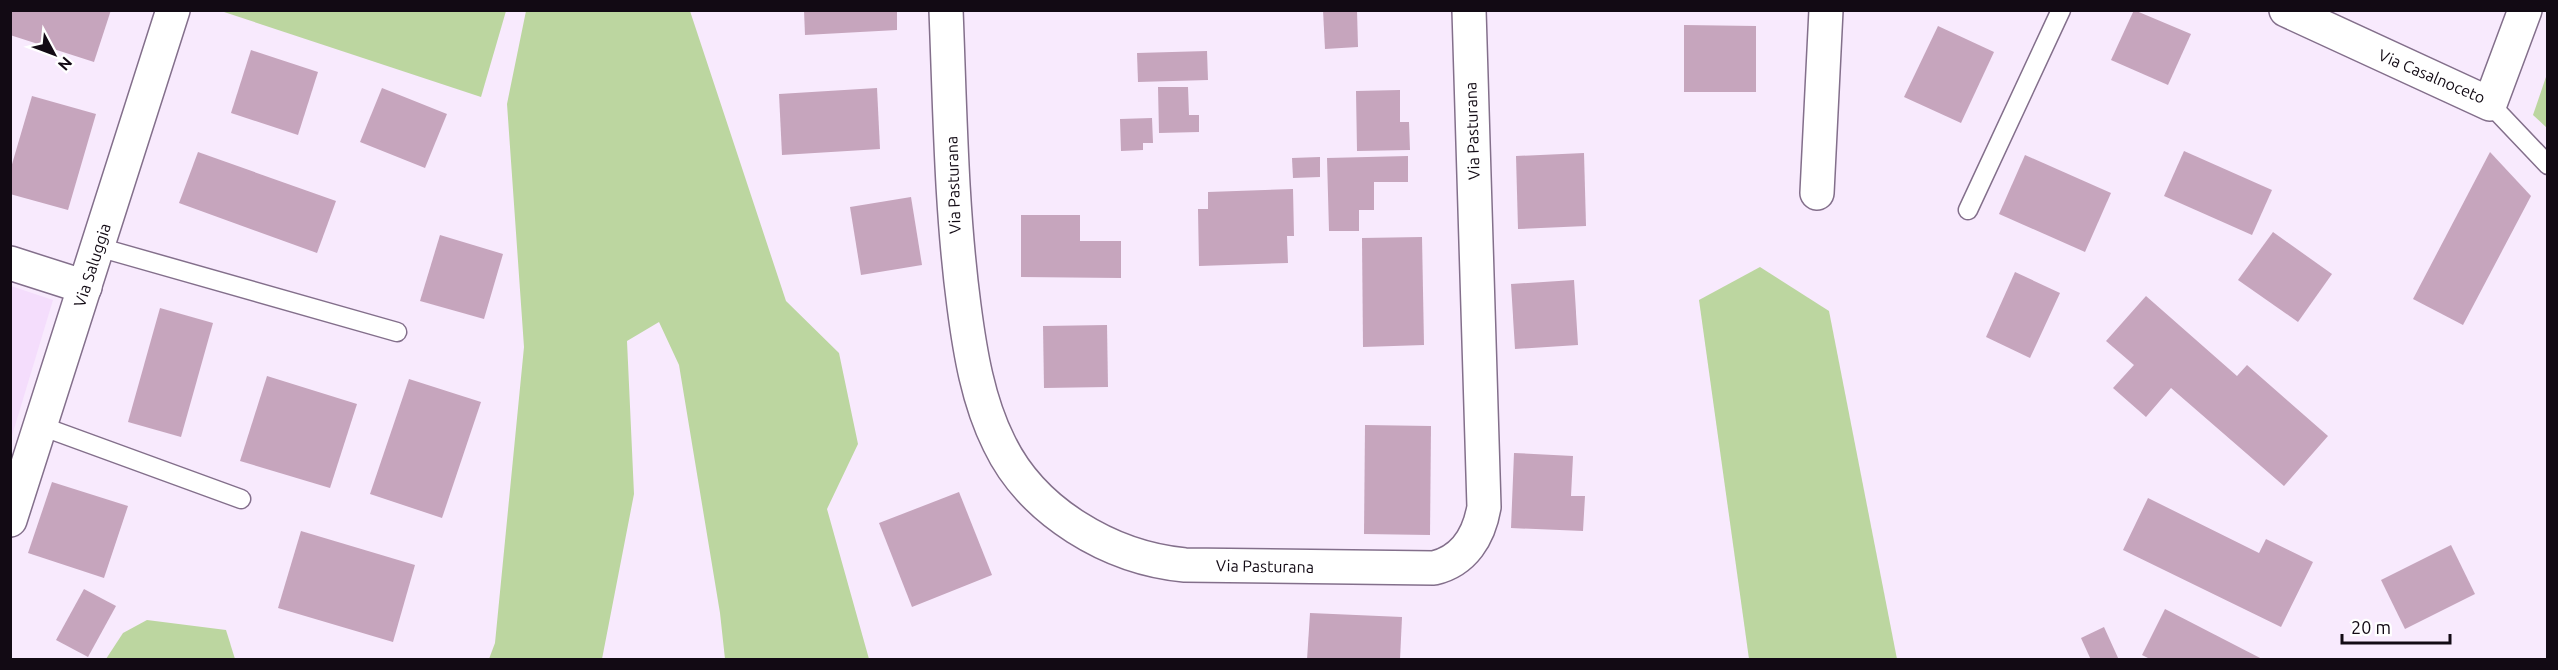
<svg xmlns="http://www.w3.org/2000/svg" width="2558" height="670" font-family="Ubuntu,sans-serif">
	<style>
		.built { fill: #f4ddfc }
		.green { fill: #bcd6a0 }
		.building { fill: #c6a5bd }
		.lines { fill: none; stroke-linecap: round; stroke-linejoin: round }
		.lane-casing { stroke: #836f8b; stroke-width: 21 }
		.street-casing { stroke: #836f8b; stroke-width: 36 }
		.lane { stroke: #fff; stroke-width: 18 }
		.street { stroke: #fff; stroke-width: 33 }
		.labels { text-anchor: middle; stroke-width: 6; stroke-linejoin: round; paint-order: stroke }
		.street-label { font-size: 16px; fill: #120a14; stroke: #fff }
	</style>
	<rect width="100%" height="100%" fill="#f8eafd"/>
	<!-- built -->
	<polygon class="built" points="11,286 53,300 11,439 10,286"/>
	<!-- green -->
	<g class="green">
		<polygon points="221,11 506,10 506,11 481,97"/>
		<polygon points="526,11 690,11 786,301 839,353 858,444 827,509 869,659 725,659 720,613 679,365 659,322 627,341 634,494 602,659 489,659 495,643 524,347 507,104"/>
		<polygon points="2547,74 2547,128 2533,115"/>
		<polygon points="1760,267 1829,311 1897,659 1749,659 1699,300"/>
		<polygon points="147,620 226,630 235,659 106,659 123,633"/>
	</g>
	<!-- building -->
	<g class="building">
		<polygon points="10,10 111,10 94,62 10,35"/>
		<polygon points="804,10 897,10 897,30 805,35"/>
		<polygon points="1323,10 1357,10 1358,47 1325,49"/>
		<polygon points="2134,10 2191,34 2168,85 2111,60"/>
		<polygon points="1684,25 1756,26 1756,92 1684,92"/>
		<polygon points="1938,26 1994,52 1961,123 1904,97"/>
		<polygon points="251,50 318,72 298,135 231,113"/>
		<polygon points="1207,51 1208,80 1138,82 1137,53"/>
		<polygon points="1158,87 1188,87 1189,115 1199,115 1199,132 1159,133"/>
		<polygon points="382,88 447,114 425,168 360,142"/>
		<polygon points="877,88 880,149 782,155 779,94"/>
		<polygon points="1400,90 1400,122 1409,122 1410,150 1357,151 1356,91"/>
		<polygon points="32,96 96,114 68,210 10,194 10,171"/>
		<polygon points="1152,118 1153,143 1143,143 1143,150 1121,151 1120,119"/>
		<polygon points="2184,151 2272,190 2252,235 2164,196"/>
		<polygon points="198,152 336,201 317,253 179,203"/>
		<polygon points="2490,152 2531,196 2463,325 2413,299"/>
		<polygon points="1584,153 1586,226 1518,229 1516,156"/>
		<polygon points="2025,155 2111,193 2085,252 1999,214"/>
		<polygon points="1408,156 1408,182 1374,182 1374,210 1359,210 1359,231 1329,231 1327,158"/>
		<polygon points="1320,157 1320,177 1293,178 1292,158"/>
		<polygon points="1293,189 1294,236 1287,236 1288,263 1199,266 1198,209 1208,209 1208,192"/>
		<polygon points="911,197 922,265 861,275 850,207"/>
		<polygon points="1021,215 1080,215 1080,241 1121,241 1121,278 1021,277"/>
		<polygon points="2273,232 2332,274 2298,322 2238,280"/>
		<polygon points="440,235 503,254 484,319 420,301"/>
		<polygon points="1422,237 1424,345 1363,347 1362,238"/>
		<polygon points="2015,272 2060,293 2030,358 1986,337"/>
		<polygon points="1574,280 1578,345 1515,349 1511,284"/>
		<polygon points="2146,296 2237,376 2247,365 2328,436 2284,486 2171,388 2146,417 2113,388 2134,365 2106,341"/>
		<polygon points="160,308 213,323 181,437 128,422"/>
		<polygon points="1107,325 1108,387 1044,388 1043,326"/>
		<polygon points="267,376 357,404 330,488 240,461"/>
		<polygon points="409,379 481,402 442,518 370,494"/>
		<polygon points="1365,425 1431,426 1430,535 1364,534"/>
		<polygon points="1514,453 1573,456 1571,496 1585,496 1583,531 1511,528"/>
		<polygon points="52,482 128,506 104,578 28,553"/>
		<polygon points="959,492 992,575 912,607 879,523"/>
		<polygon points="2148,498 2259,553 2266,539 2313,562 2281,627 2123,550"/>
		<polygon points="301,531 415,565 393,642 278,608"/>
		<polygon points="2451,545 2475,594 2405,629 2381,580"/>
		<polygon points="84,589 116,606 88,657 56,640"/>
		<polygon points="2165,609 2264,660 2152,660 2142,655"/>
		<polygon points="1310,613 1402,617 1400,660 1307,660"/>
		<polygon points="2104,627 2119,660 2091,660 2081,638"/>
	</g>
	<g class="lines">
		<!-- lane casing -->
		<g class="lane-casing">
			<g id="lane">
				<polyline points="2490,104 2548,165"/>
				<polyline points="1968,210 2061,10"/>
				<polyline points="98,247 397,332"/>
				<polyline points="41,426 241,499"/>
			</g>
		</g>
		<!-- street casing -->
		<g class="street-casing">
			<g id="street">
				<path d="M946 10C950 109 951 208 964 306 970 352 978 401 999 443 1032 512 1110 558 1185 565L1434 568C1464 561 1479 536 1484 507L1469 10"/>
				<polyline points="2286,10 2490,104 2525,10"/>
				<polyline points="1817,193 1826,10"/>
				<polyline points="10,263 85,287"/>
				<polyline points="10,520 173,10"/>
			</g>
		</g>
		<!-- lane -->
		<use href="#lane" class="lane"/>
		<!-- street -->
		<use href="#street" class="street"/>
	</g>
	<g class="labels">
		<!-- street labels -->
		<g class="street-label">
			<text transform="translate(2432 76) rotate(23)" y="6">Via Casalnoceto</text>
			<text transform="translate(1472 131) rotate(-92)" y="6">Via Pasturana</text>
			<text transform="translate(953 185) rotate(-92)" y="6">Via Pasturana</text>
			<text transform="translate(92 265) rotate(-72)" y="6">Via Saluggia</text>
			<text transform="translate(1265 566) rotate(1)" y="6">Via Pasturana</text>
		</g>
	</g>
	<!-- border -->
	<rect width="2558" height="670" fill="none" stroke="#120a14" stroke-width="24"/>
	<!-- north arrow -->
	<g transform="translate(54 54) rotate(131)" stroke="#ffffff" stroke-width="4.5" paint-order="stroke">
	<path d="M0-4.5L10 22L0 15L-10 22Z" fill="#120a14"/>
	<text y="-9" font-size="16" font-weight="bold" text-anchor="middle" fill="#120a14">N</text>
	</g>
	<!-- scale -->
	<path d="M2342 634v9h108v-9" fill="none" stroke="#120a14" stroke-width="3"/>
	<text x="2351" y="634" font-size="18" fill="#120a14" stroke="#ffffff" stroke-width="4.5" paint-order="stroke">20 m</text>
</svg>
